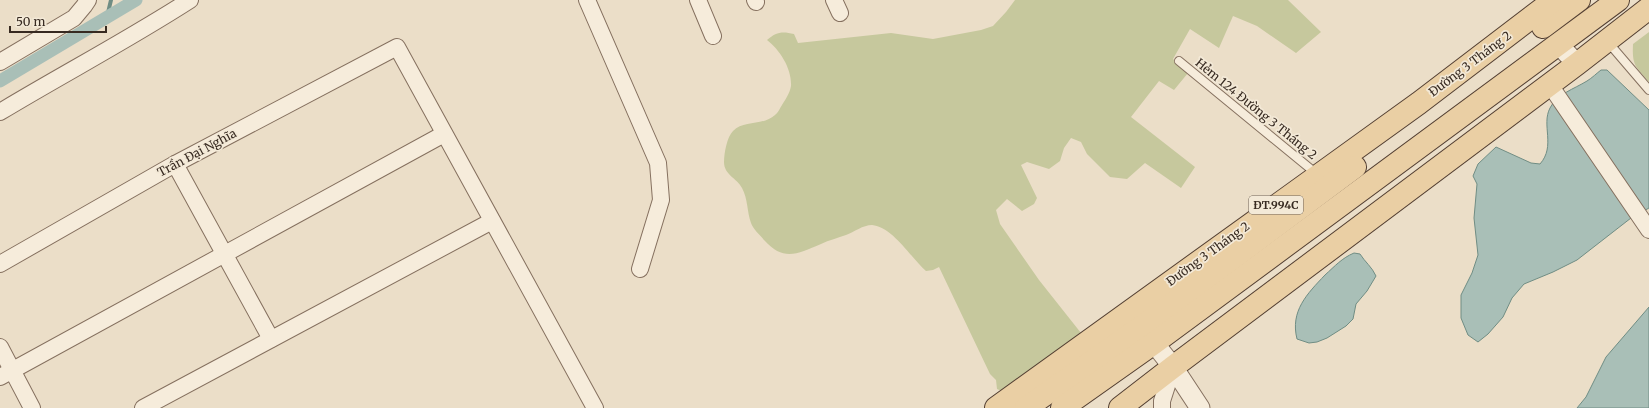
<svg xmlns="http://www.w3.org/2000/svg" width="1649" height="408" font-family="Merriweather,serif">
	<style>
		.green { fill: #c6c89d }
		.water { fill: #a9bfb7; stroke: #708d84 }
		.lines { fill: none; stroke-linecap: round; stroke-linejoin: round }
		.stream { stroke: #708d84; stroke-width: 4 }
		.canal { stroke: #a9bfb7; stroke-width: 13 }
		.service-casing { stroke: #85705f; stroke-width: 10 }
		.minor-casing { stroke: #85705f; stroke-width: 18 }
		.tertiary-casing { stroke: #85705f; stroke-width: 21 }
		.primary-casing { stroke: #533f32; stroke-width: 24 }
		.service { stroke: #f6ecdb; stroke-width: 8 }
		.minor { stroke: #f6ecdb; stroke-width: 16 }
		.tertiary { stroke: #f6ecdb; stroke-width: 19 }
		.primary { stroke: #eacfa4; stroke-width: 22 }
		.labels { text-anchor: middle; stroke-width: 3.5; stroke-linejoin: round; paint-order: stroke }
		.shield { fill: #f3e9d7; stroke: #6f6358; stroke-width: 1 }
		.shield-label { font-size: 11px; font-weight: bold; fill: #372a21 }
		.street-label { font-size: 12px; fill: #372a21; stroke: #f3e9d7 }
	</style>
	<rect width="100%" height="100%" fill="#ebdec8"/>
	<!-- green -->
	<g class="green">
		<path d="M1015 0H1288L1321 32 1296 53 1257 26 1233 16 1219 48 1190 29 1173 59 1188 73 1174 90 1159 81 1131 117 1195 167 1181 188 1145 163 1127 179 1110 177 1087 154 1081 142 1071 138 1064 148 1060 161 1049 169 1027 162 1021 165 1037 198 1034 204 1022 211 1007 199 996 210 1000 224 1039 280 1081 333 1004 392 997 389 996 380 990 374 939 267 933 270 926 271C911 258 893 227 872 225 863 225 854 232 846 235 838 238 829 240 821 244 797 254 784 262 764 240 760 235 753 229 751 223 747 212 748 199 742 188 737 178 724 175 724 162 724 153 727 137 733 131 744 120 763 126 775 115 778 113 780 108 782 105 785 100 790 93 791 86 792 69 780 50 767 40 776 32 782 31 794 34L798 43 891 33 933 39 981 30 993 26 1006 12Z"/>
		<path d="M1649 32V82C1635 66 1632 65 1633 44Z"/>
	</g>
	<!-- water -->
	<g class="water">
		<path d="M1601 70H1607L1649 110V208L1631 218 1577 260 1553 272 1524 284 1512 298 1503 317 1488 334 1478 342 1468 335 1461 318V295L1472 273 1478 255 1474 218 1477 184 1473 176 1478 164 1496 147 1531 163 1540 164C1556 146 1541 125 1550 108 1557 94 1574 89 1587 81 1592 78 1597 73 1601 70Z"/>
		<path d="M1354 253 1360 254C1365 262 1372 267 1376 276L1367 291 1356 304 1353 319 1346 326 1327 338 1317 342 1309 343 1297 339C1290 311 1307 294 1325 275 1335 266 1342 258 1354 253Z"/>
		<polygon points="1649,307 1649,408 1577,408 1586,397 1606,357"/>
	</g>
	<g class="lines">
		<!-- stream -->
		<polyline class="stream" points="107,17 111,0"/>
		<!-- canal -->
		<polyline class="canal" points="0,81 136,0"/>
		<!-- service casing -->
		<g class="service-casing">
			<g id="service">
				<polyline points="1607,41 1649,90"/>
				<polyline points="1179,61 1318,175"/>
			</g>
		</g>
		<!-- minor casing -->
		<g class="minor-casing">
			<g id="minor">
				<polyline points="587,0 658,163 661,200 640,269"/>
				<polyline points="698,0 713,36"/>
				<polyline points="755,0 756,2"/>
				<polyline points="834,0 840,13"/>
				<polyline points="0,62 74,18 84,6 88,0"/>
				<polyline points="1550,85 1649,230"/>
				<path d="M0 112C63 74 128 40 190 0"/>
				<polyline points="175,164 271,339"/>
				<polyline points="0,264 175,164 397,47 595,408"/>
				<polyline points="0,347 32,408"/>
				<polyline points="0,377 444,134"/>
				<polyline points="143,408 492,221"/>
				<polyline points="1162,408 1162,401 1173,367"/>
			</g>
		</g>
		<!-- tertiary casing -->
		<g class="tertiary-casing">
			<g id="tertiary">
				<polyline points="1558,44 1577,64"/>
				<polyline points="1154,343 1173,367 1200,408"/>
			</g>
		</g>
		<!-- primary casing -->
		<g class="primary-casing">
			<g id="primary">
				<polyline points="1543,27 1579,0"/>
				<polyline points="996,408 1419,103 1554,0"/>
				<polyline points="1026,408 1141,327 1355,167"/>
				<polyline points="1062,408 1154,343 1618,0"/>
				<polyline points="1120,408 1173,367 1577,64 1649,8"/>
			</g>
		</g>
		<!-- service -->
		<use href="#service" class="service"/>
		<!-- minor -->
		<use href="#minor" class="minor"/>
		<!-- tertiary -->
		<use href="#tertiary" class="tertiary"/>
		<!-- primary -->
		<use href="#primary" class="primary"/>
	</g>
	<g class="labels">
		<!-- shield labels -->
		<rect class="shield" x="1249" y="196" width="54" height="18" rx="3"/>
		<g class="shield-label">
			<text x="1276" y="209">ĐT.994C</text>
		</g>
		<!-- street labels -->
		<g class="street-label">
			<text transform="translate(1470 64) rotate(-37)" y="4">Đường 3 Tháng 2</text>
			<text transform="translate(1256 109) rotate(39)" y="4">Hẻm 124 Đường 3 Tháng 2</text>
			<text transform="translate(197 153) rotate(-28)" y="4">Trần Đại Nghĩa</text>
			<text transform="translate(1208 254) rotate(-36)" y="4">Đường 3 Tháng 2</text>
		</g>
	</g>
	<!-- scale -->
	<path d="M10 26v6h96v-6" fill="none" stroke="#372a21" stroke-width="2"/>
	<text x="16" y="26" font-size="12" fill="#372a21" stroke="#f3e9d7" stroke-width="3" paint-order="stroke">50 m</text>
</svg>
